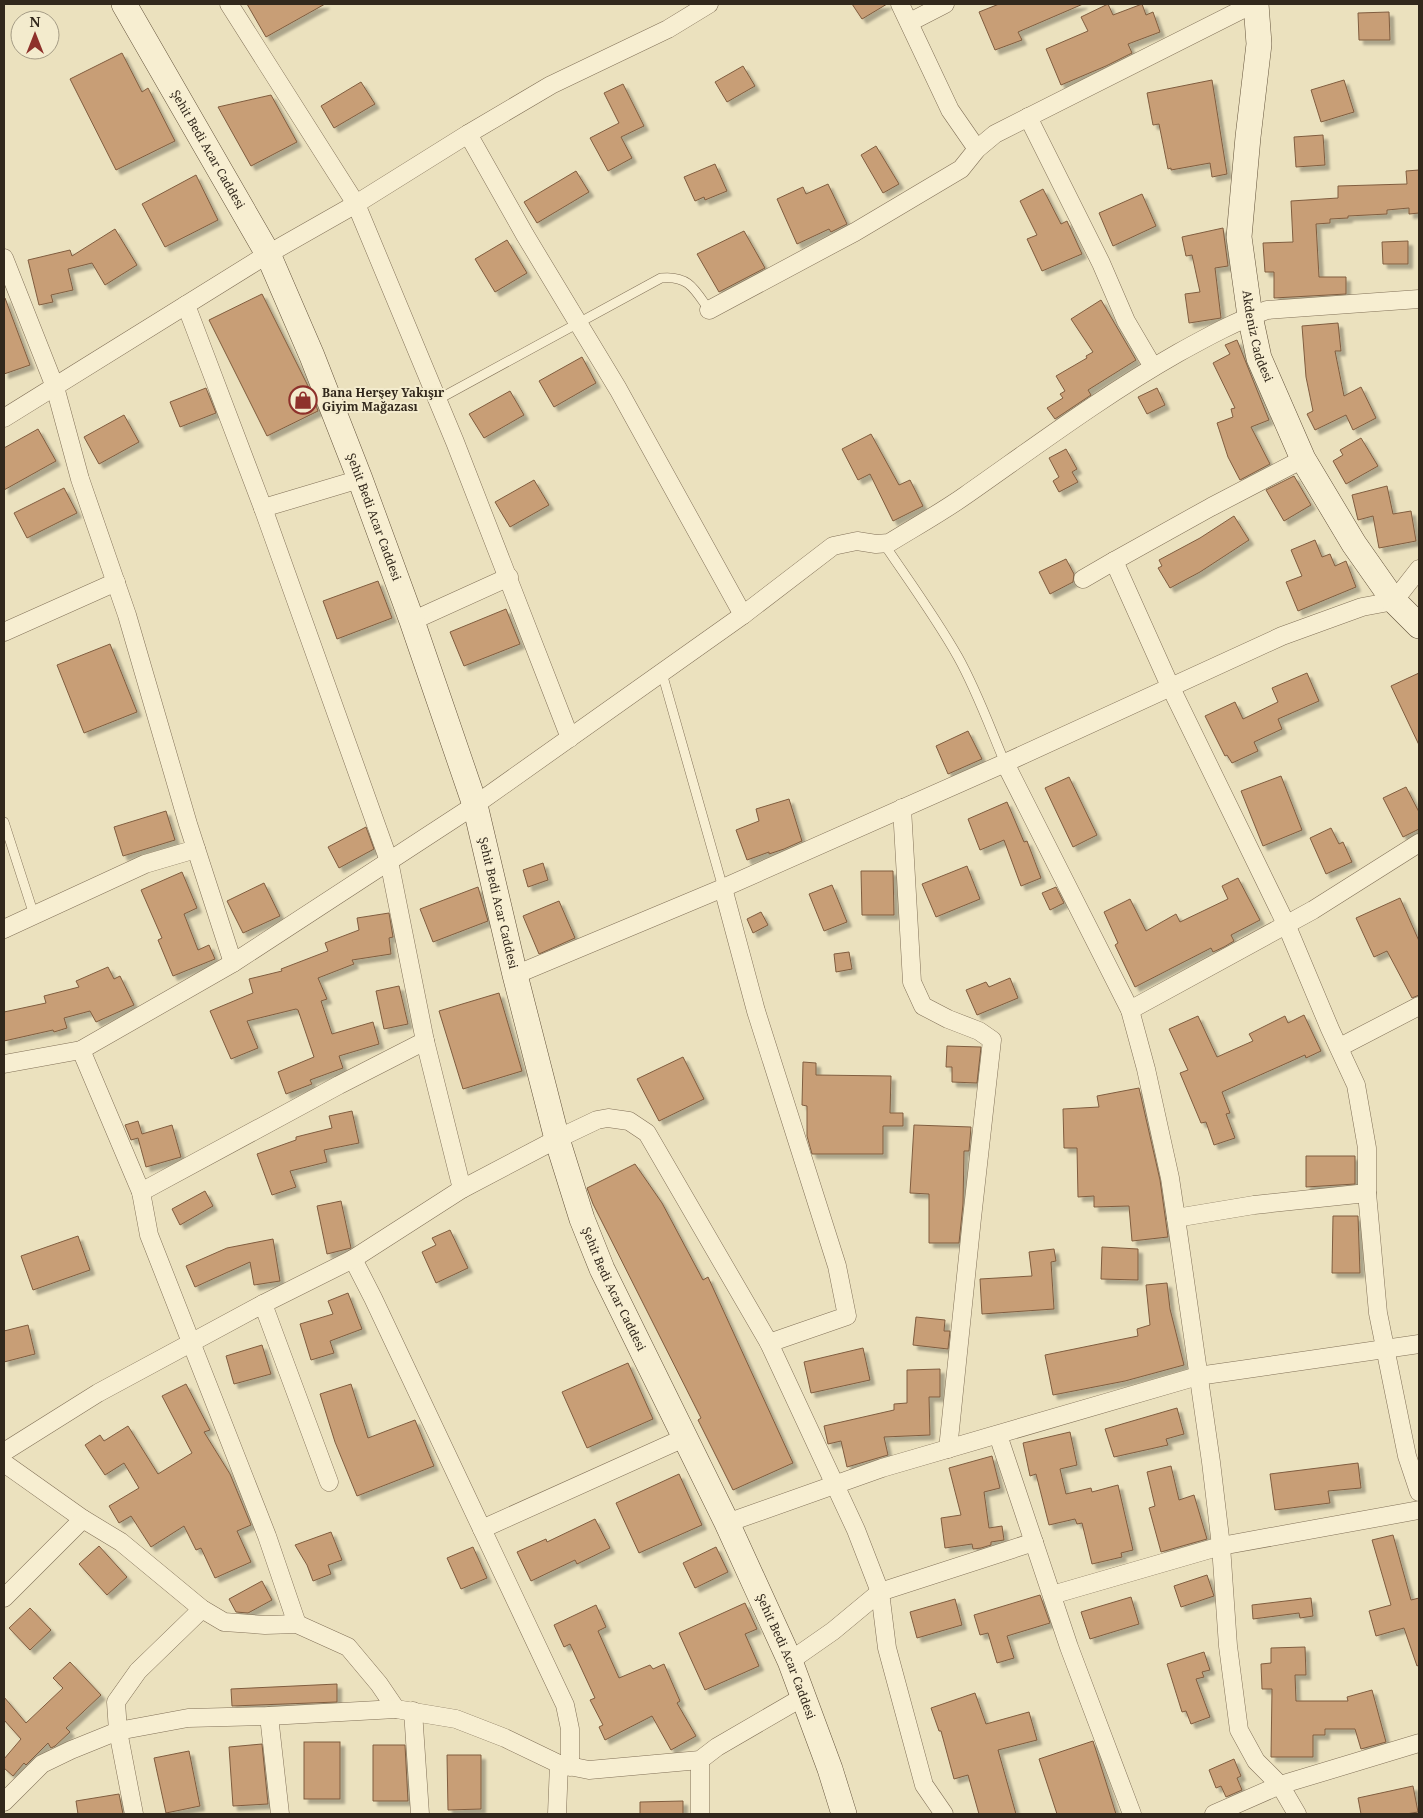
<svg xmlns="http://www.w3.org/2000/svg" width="1423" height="1818" font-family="'Noto Serif',serif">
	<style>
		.building { fill: #c89e76; stroke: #805d3f; filter: url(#shadow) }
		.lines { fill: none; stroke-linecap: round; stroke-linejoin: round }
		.lane-casing { stroke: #827158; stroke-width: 10 }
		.street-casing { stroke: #827158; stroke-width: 19 }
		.secondary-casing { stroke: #64533b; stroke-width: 26 }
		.lane { stroke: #f7eed1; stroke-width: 9 }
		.street { stroke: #f7eed1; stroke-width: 18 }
		.secondary { stroke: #f7eed1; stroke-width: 25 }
		.labels { text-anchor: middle; stroke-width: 4; stroke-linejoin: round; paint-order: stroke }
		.street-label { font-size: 12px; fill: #32281c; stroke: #f3ebcd }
		.poi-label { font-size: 12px; font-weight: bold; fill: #32281c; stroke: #f3ebcd; text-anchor: start }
	</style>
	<defs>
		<filter id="shadow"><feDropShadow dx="4.5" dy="4.5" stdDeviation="1" flood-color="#0004"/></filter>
	</defs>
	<rect width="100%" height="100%" fill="#ebe1be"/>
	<!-- building -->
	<g class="building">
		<polygon points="247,4 325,4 266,37"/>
		<polygon points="852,4 887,4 862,19"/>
		<polygon points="999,4 1083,4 1018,32 1022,40 995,50 979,12"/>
		<polygon points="1108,4 1113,15 1142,4 1146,15 1153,12 1160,32 1128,44 1132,53 1106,66 1061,85 1046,49 1088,31 1081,17"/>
		<polygon points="1389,12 1390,40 1359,40 1358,13"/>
		<polygon points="122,53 142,92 148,88 175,141 116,170 70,79"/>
		<polygon points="743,66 755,86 727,102 715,82"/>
		<polygon points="1212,80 1227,174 1212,177 1210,163 1171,170 1171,168 1168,169 1159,124 1153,125 1147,93"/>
		<polygon points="1344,80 1354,112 1321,122 1311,90"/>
		<polygon points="361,82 375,104 334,128 321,106"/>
		<polygon points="623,84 644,126 621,137 632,158 608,171 590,138 619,123 604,93"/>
		<polygon points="271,95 297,142 251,166 218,107"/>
		<polygon points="1323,135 1325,165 1296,167 1294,137"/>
		<polygon points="876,146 899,184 883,193 861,155"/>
		<polygon points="715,164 727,191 705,200 704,197 695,201 684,177"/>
		<polygon points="1419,170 1419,213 1409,214 1409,208 1387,210 1387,214 1348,216 1348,218 1330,219 1330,223 1316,224 1319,277 1346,277 1346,294 1274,298 1274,272 1265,272 1263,243 1293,242 1291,201 1338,198 1338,186 1407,184 1406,171"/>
		<polygon points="576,171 589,192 537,223 524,202"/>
		<polygon points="196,175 218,220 165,247 142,204"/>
		<polygon points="828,184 847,224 831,232 829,229 797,244 777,199 803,187 806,194"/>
		<polygon points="1043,189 1061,224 1067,221 1082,254 1042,271 1027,239 1037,235 1020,201"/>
		<polygon points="1142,194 1156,226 1113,246 1099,213"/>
		<polygon points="1223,228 1228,266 1215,268 1221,318 1189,323 1185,294 1200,292 1192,255 1186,256 1182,237"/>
		<polygon points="115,229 137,265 105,285 92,263 68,269 73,290 51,295 53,302 39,305 28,260 70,250 72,256"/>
		<polygon points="744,231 765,268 719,292 697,254"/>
		<polygon points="507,240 527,273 495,292 475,259"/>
		<polygon points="1408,241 1408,264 1383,264 1382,242"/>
		<polygon points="262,294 310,390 318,411 267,436 209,320"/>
		<polygon points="4,298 5,298 30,365 4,374"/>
		<polygon points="1101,300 1136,360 1088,390 1091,395 1055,419 1047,408 1063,398 1060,394 1065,391 1056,376 1087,358 1086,356 1093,352 1071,319"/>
		<polygon points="1338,323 1341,351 1335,351 1344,396 1361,387 1376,418 1353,430 1346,415 1315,430 1307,414 1313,411 1306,377 1302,326"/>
		<polygon points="1237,340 1269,420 1251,427 1270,464 1240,480 1228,457 1217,423 1233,417 1231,409 1235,408 1213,363 1230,354 1225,345"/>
		<polygon points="582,357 596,383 554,407 539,381"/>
		<polygon points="206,388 216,413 180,427 170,402"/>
		<polygon points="1157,388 1165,405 1147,414 1138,397"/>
		<polygon points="510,391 524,415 484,438 469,414"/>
		<polygon points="124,415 139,442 99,464 84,437"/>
		<polygon points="38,429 56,461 4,490 4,448"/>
		<polygon points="871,434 899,485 910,480 923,506 893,521 870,474 858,480 842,449"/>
		<polygon points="1361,438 1378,466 1346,484 1333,461 1343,455 1340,450"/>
		<polygon points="1066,449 1077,469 1072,472 1078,482 1059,492 1053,481 1059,477 1049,458"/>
		<polygon points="1294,476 1311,505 1284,521 1266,490"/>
		<polygon points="534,480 549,505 510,527 495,502"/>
		<polygon points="1387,486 1393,514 1411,511 1416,541 1379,548 1373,516 1358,520 1352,495"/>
		<polygon points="64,488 77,513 27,538 14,513"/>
		<polygon points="1234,516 1249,540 1200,572 1170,588 1158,568 1162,566 1159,560 1200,538"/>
		<polygon points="1315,540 1322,557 1330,554 1335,566 1346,561 1356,587 1298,611 1286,582 1302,576 1291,550"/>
		<polygon points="1066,559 1074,574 1073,582 1050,594 1039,572"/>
		<polygon points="378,581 392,618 337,639 323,601"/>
		<polygon points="506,609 520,644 464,666 450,632"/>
		<polygon points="110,644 137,712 84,733 57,665"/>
		<polygon points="1307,673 1319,701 1278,719 1282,729 1254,742 1258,751 1232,763 1227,755 1225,756 1205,716 1235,702 1243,719 1278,702 1272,688"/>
		<polygon points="1419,673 1419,745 1391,686"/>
		<polygon points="968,731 982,759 948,774 936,746"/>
		<polygon points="1281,776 1302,830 1263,846 1241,791"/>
		<polygon points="1069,777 1097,835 1073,847 1045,788"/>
		<polygon points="1406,787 1419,812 1419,829 1403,837 1383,798"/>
		<polygon points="789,799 802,841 784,849 769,854 769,852 747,860 736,830 759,821 756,809"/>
		<polygon points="1007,802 1024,842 1027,841 1041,878 1021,886 1004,840 980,850 968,819"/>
		<polygon points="166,811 175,840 123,856 114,827"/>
		<polygon points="366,827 374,849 339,868 328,847"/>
		<polygon points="1331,828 1339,844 1343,842 1352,862 1326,874 1310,838"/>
		<polygon points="543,863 548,880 528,887 523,870"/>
		<polygon points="967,866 980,899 936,917 922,884"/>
		<polygon points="861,871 893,871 894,915 862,915"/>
		<polygon points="182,872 197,908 184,914 198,950 209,945 215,959 173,976 158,940 162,938 141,890"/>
		<polygon points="1238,878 1260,920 1231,935 1234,941 1224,947 1213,952 1211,948 1135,987 1115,945 1118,943 1104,912 1130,899 1146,931 1176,914 1180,922 1228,899 1222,886"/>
		<polygon points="264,883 280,916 243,933 227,901"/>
		<polygon points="832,885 847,922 824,931 809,894"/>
		<polygon points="478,887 488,921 433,942 420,909"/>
		<polygon points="1056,887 1064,903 1050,910 1042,893"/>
		<polygon points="1400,898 1419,941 1419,995 1412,998 1387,951 1374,957 1356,918"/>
		<polygon points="559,901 575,938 539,954 523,916"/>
		<polygon points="761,912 768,925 753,933 747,919"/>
		<polygon points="389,913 393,937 389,938 391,954 352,960 354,964 318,978 327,999 321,1001 332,1034 373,1022 379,1044 339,1056 343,1068 310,1080 312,1084 286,1094 278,1072 314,1057 298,1010 296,1009 247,1021 258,1048 231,1059 210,1011 253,993 249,979 282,971 281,969 328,951 325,943 359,930 357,918"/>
		<polygon points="849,952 852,969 836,972 834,954"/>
		<polygon points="108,967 114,979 120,976 134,1005 96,1022 90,1011 64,1018 67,1028 54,1032 53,1030 4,1041 4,1012 46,1003 44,996 79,987 76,981"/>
		<polygon points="1010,978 1018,998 977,1015 966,990 986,982 989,987"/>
		<polygon points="399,986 408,1024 384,1029 376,991"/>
		<polygon points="499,993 522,1071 463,1089 439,1011"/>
		<polygon points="1304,1015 1321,1051 1306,1058 1305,1055 1222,1092 1230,1113 1226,1114 1235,1138 1214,1145 1206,1122 1201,1123 1180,1073 1188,1070 1169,1029 1198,1016 1217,1057 1253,1041 1249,1034 1285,1016 1288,1023"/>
		<polygon points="947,1046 981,1047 977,1083 952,1082 952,1067 946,1067"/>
		<polygon points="683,1057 704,1099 659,1121 637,1079"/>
		<polygon points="803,1062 816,1063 816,1075 891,1076 890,1113 903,1113 903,1126 883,1126 883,1154 812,1154 807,1136 807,1106 802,1105"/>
		<polygon points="1139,1088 1160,1180 1168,1237 1132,1241 1129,1206 1094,1207 1094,1196 1078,1197 1077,1148 1064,1148 1063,1109 1099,1107 1097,1096"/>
		<polygon points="352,1111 359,1143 324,1150 327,1162 290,1171 296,1187 272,1195 257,1154 296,1140 296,1137 332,1128 329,1116"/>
		<polygon points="138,1121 142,1134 172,1125 181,1157 146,1167 138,1138 131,1140 125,1125"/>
		<polygon points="914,1125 971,1127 969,1151 964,1151 963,1204 959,1243 929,1243 929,1194 910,1193"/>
		<polygon points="1306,1156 1355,1156 1355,1184 1306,1187"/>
		<polygon points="635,1164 662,1203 703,1280 708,1277 793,1463 733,1490 698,1420 701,1418 593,1204 587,1188"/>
		<polygon points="205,1191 213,1206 180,1225 172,1209"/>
		<polygon points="341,1201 351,1248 327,1254 317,1206"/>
		<polygon points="1333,1216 1358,1216 1360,1273 1332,1273"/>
		<polygon points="450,1230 468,1268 436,1283 422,1252 436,1245 432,1238"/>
		<polygon points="78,1236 90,1270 33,1290 21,1256"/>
		<polygon points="273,1239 280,1281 254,1285 250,1262 195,1287 186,1266 227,1248"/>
		<polygon points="1102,1247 1138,1249 1138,1280 1101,1279"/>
		<polygon points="1054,1249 1056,1261 1051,1262 1054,1309 982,1314 980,1279 1032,1276 1029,1252"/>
		<polygon points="1167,1283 1170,1309 1184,1365 1125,1381 1053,1395 1045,1355 1138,1336 1137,1329 1150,1325 1146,1285"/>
		<polygon points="348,1293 362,1329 330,1341 334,1353 311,1360 300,1324 333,1314 328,1301"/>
		<polygon points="916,1317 945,1320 944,1331 950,1331 948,1349 913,1345"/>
		<polygon points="28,1325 35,1354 4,1362 4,1331"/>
		<polygon points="262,1345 271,1374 234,1384 226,1356"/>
		<polygon points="863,1348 870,1380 811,1393 804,1362"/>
		<polygon points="628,1363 653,1419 587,1448 562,1392"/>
		<polygon points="940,1369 940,1397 929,1397 930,1435 884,1437 888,1455 847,1467 841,1441 828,1444 824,1426 894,1410 894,1404 907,1403 907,1370"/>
		<polygon points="186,1384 210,1430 204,1432 230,1474 251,1525 237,1531 251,1562 215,1578 201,1548 196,1550 184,1526 151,1547 131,1516 119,1523 109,1506 139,1488 124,1463 105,1475 85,1445 100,1435 104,1441 128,1426 158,1474 192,1453 162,1396"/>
		<polygon points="351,1384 368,1438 415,1420 434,1466 357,1496 335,1442 320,1394"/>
		<polygon points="1177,1408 1184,1434 1166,1439 1168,1445 1114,1457 1105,1429"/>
		<polygon points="1070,1432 1077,1465 1060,1469 1066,1494 1091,1488 1092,1492 1118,1485 1133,1550 1121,1553 1122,1557 1092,1564 1082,1523 1077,1524 1075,1519 1049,1525 1036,1474 1030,1476 1023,1443"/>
		<polygon points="992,1456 1000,1488 984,1492 989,1528 1002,1526 1004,1540 991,1542 991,1545 981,1548 973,1549 972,1544 945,1548 941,1518 961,1515 949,1468"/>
		<polygon points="1358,1463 1361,1488 1328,1491 1330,1503 1275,1510 1270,1474"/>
		<polygon points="1171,1466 1179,1500 1194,1495 1207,1539 1161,1552 1149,1508 1155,1506 1147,1472"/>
		<polygon points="679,1474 702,1525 639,1553 616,1503"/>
		<polygon points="595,1519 610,1548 577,1564 575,1560 531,1581 517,1552 546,1539 547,1542"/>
		<polygon points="331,1532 342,1560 328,1565 331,1574 313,1581 307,1565 295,1545"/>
		<polygon points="1393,1535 1411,1600 1419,1598 1419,1665 1417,1666 1404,1628 1376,1636 1369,1611 1391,1605 1372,1540"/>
		<polygon points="99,1546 127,1577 107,1595 79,1564"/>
		<polygon points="473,1547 487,1578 461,1589 447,1558"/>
		<polygon points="716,1547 728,1572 695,1588 683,1563"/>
		<polygon points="1207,1575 1214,1596 1181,1607 1174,1586"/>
		<polygon points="262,1581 272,1600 248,1613 236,1612 229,1599"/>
		<polygon points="1040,1595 1050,1623 1007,1636 1014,1658 997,1663 988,1633 980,1635 974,1615"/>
		<polygon points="1131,1597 1139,1624 1090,1639 1081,1612"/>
		<polygon points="1311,1598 1313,1616 1300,1618 1299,1613 1253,1619 1252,1605"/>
		<polygon points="955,1599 962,1625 917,1638 910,1612"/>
		<polygon points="745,1603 757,1629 745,1634 759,1666 705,1690 679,1633"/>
		<polygon points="596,1605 606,1627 598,1631 619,1678 650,1665 653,1669 664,1664 680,1701 677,1703 696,1736 671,1750 652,1716 605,1740 599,1727 603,1725 590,1700 595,1698 570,1644 564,1647 554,1625"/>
		<polygon points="30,1608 51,1630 30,1650 9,1628"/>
		<polygon points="1305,1647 1306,1675 1295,1675 1296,1701 1348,1701 1347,1697 1372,1690 1386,1742 1361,1749 1355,1729 1325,1729 1325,1735 1313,1735 1313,1757 1271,1757 1272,1689 1262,1689 1261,1664 1271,1663 1271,1648"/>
		<polygon points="1204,1652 1210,1670 1202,1672 1204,1677 1196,1679 1210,1717 1191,1724 1186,1711 1182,1712 1167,1664"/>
		<polygon points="70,1662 101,1695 66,1728 70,1732 55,1746 51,1748 48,1743 26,1765 24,1763 13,1776 4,1768 4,1759 21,1739 4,1720 4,1697 26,1723 63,1688 53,1678"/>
		<polygon points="337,1684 337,1702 232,1706 231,1689"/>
		<polygon points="975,1693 986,1724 1029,1712 1037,1740 998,1750 1016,1814 979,1814 968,1775 954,1779 941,1731 939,1731 931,1708"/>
		<polygon points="1093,1741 1116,1814 1057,1814 1039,1759"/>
		<rect x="304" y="1742" width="36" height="57"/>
		<polygon points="262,1744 268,1804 233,1806 229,1747"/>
		<polygon points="373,1745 405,1745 408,1801 373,1801"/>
		<polygon points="189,1751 200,1806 166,1813 154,1758"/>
		<polygon points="447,1755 481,1755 481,1809 448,1810"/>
		<polygon points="1234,1759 1241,1776 1237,1778 1242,1790 1226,1797 1221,1786 1216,1788 1209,1770"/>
		<polygon points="1413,1786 1418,1812 1406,1814 1361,1814 1358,1798"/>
		<polygon points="119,1794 123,1814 78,1814 76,1801"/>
		<polygon points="683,1801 683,1814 640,1814 640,1802"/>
	</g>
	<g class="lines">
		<!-- lane casing -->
		<g class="lane-casing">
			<g id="lane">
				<path d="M437 400 661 278C689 275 695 290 709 310"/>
				<path d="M884 544C909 581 936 618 958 657 977 691 990 728 1005 763"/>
				<polyline points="662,673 723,888"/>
				<polyline points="4,822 34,915"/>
			</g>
		</g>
		<!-- street casing -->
		<g class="street-casing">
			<g id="street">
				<polyline points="229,4 356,204 455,442 570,738"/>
				<polyline points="900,4 950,110 977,149"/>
				<polyline points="910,22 945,4"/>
				<polyline points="1028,117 1101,263 1126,321 1153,367"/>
				<polyline points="468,134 525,235 618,389 743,615"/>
				<polyline points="4,258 55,387 80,479 127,615 188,824 233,963"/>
				<polyline points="186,305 263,508 389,861 425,1041 462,1189"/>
				<polyline points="709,310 855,232 961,169 977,149 995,134 1253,4"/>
				<polyline points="4,418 268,254 356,204 468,134 551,85 668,29 709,4"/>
				<polyline points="1303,459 1211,507 1114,561 1170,686 1286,924 1330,1029 1356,1085 1367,1148 1367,1193 1378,1313 1407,1456 1419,1492"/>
				<polyline points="263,508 360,479"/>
				<polyline points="1083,579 1114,561"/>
				<polyline points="412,621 509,577"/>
				<polyline points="4,632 116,582"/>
				<polyline points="1005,763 1130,1010 1146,1069 1170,1178 1176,1218 1211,1462 1221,1546 1228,1646 1239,1730 1256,1761 1280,1785 1297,1814"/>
				<polyline points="902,808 912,982 923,1006 948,1019 979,1031 992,1040 972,1218 948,1449"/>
				<polyline points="723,888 756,1011 837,1266 847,1316 769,1343"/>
				<polyline points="4,929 145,864 196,849"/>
				<polyline points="515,975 723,888 1005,763 1282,636 1362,607 1394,601 1419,569"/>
				<polyline points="1130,1010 1313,910 1419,843"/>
				<polyline points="1340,1047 1419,1006"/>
				<polyline points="81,1050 141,1192"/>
				<path d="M4 1064 81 1050 233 963 475 805 743 615 833 546 857 541 876 544 889 543C915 527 942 512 966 495 1036 446 1104 395 1178 353 1207 337 1236 321 1267 310L1419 299"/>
				<polyline points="1176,1218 1254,1205 1367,1193"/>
				<polyline points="353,1259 373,1298 565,1705 570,1729 570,1767"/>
				<polyline points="263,1304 329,1482"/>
				<polyline points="998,1435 1069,1647 1132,1814"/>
				<polyline points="4,1452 98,1393 263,1304 353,1259 462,1189 557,1139 597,1120 608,1118 629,1121 647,1133 769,1343 856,1530 880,1592 887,1648 924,1785 944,1814"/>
				<polyline points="4,1463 83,1519 121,1542 202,1609 224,1622 265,1625 297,1624 348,1647 379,1684 396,1709"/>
				<polyline points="727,1523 882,1468 1198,1376 1419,1344"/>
				<polyline points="482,1529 684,1438"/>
				<polyline points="1052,1595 1221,1546 1419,1510"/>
				<polyline points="4,1598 83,1519"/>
				<polyline points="297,1624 267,1536 149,1235 141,1192 339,1085 425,1041"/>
				<polyline points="790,1661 833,1631 880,1592 1034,1542"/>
				<polyline points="413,1711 420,1814"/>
				<polyline points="269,1716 280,1814"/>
				<polyline points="700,1760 700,1814"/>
				<polyline points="4,1802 42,1764 71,1750 118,1731 188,1718 269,1716 396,1709 456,1719 505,1738 559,1764 589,1770 700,1760 717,1747 803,1697"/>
				<polyline points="134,1814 118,1731 116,1702 138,1671 202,1609"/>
				<polyline points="557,1814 559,1764"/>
				<polyline points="1214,1814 1280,1785 1419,1743"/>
			</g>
		</g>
		<!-- secondary casing -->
		<g class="secondary-casing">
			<g id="secondary">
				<path id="s1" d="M124 4 268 254 312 356 360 479 412 621 475 805 515 975 557 1139 582 1219 602 1269 727 1523 790 1661 830 1769 844 1814"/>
				<path id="s2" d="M1256 4 1259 44 1248 137 1239 237 1250 316 1259 358 1303 459 1354 544 1394 601 1419 626"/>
			</g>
		</g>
		<!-- lane -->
		<use href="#lane" class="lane"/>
		<!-- street -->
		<use href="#street" class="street"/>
		<!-- secondary -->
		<use href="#secondary" class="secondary"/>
	</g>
	<!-- icons -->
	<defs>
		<g id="shop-ring" transform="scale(1.4375)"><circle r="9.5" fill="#f3ebcd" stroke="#8e312b" stroke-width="1.5"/><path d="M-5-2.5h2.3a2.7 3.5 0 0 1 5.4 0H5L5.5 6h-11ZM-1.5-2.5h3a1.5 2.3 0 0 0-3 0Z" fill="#8e312b"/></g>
	</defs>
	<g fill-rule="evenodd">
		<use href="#shop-ring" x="303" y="400"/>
	</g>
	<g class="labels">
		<!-- street labels -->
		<g class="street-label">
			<text dy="4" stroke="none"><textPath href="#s1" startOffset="168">Şehit Bedi Acar Caddesi</textPath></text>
			<text dy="4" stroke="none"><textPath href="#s2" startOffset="335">Akdeniz Caddesi</textPath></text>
			<text dy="4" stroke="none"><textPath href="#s1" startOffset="572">Şehit Bedi Acar Caddesi</textPath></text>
			<text dy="4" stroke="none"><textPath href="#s1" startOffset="978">Şehit Bedi Acar Caddesi</textPath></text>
			<text dy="4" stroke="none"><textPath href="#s1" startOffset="1382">Şehit Bedi Acar Caddesi</textPath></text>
			<text dy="4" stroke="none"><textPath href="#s1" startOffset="1788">Şehit Bedi Acar Caddesi</textPath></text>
		</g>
		<!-- poi labels -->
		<g class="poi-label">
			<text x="322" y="397">Bana Herşey Yakışır<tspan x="322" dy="14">Giyim Mağazası</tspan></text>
		</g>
	</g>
	<!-- border -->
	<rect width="1423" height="1818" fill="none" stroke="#32281c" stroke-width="10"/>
	<!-- north arrow -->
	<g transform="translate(35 35)"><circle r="24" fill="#f3ebcd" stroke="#a69d86"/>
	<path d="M0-4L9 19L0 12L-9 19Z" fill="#8e312b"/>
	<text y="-8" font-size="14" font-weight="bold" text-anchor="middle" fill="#32281c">N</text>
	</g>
</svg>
